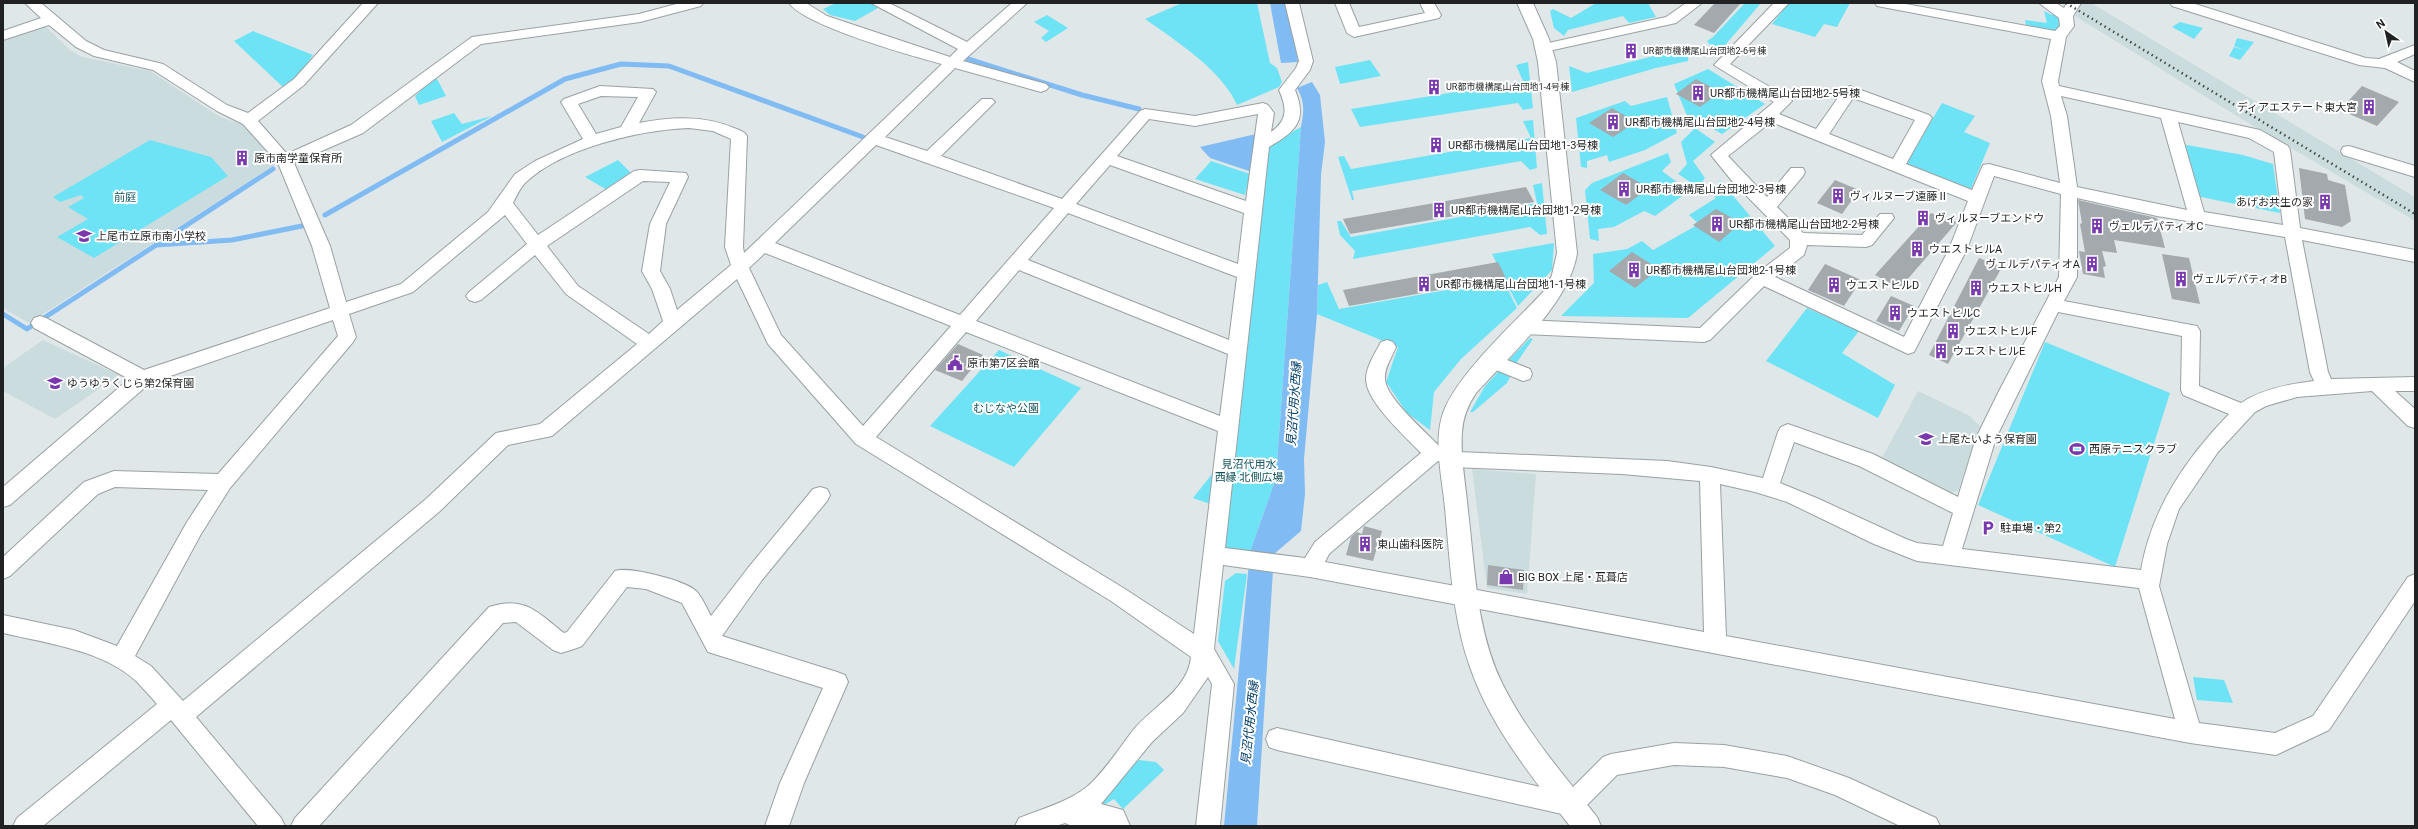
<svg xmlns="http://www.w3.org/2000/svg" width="2418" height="829" font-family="Roboto,'Noto Sans JP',sans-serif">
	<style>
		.built { fill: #cbdcdf }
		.green { fill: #6fe3f6 }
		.water { fill: #80bbf3 }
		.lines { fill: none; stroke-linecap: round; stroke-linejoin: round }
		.stream { stroke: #80bbf3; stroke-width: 5 }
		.building { fill: #a3a9ac }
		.street-casing { stroke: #9aa1a2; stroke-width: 2 }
		.secondary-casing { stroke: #9aa1a2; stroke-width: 2 }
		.street { fill: #fff; fill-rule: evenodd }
		.secondary { fill: #fff; fill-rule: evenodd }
		.rail { stroke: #464a4b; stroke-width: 2.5; stroke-dasharray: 1.5 3.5; stroke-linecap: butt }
		.labels { text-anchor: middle; stroke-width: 4; stroke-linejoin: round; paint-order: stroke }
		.far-poi-label { font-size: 9px; fill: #1f2122; stroke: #fff; text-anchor: start }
		.poi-label { font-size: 11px; fill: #1f2122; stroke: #fff; text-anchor: start }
		.park-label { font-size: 11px; fill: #15545d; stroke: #fff }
		.water-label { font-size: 12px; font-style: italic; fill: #013c68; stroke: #fff }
	</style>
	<rect width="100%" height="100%" fill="#dfe7e8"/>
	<!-- built -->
	<g class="built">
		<polygon points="2079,3 2091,3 2415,197 2415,221 2240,118 2075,16"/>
		<polygon points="39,27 46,27 70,50 82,57 150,71 220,117 244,125 269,149 276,164 29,323 3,308 3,40"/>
		<polygon points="43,340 119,375 55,419 3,391 3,368"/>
		<polygon points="1918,391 1970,416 1980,426 1958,491 1949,493 1881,460"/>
		<polygon points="1472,469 1536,474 1527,594 1487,588"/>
	</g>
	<!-- green -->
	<g class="green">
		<polygon points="836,3 872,3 878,8 855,21 830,15 823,9"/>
		<path d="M1182 3H1257L1270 63 1277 68 1282 82 1279 87 1237 105C1222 70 1176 41 1145 19Z"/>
		<polygon points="1596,3 1648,3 1656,17 1629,23 1623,16 1568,30 1564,36 1554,28 1550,11 1553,9 1571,18"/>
		<polygon points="1745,3 1761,3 1715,57 1710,54 1709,50 1712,48 1707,41 1713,37"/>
		<polygon points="1789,3 1850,3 1837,27 1824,24 1815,37 1772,24"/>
		<polygon points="2044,11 2052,15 2057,13 2064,19 2059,31 2049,31 2026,25 2025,20 2047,23"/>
		<polygon points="1047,15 1068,28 1046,42 1041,38 1049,31 1034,22"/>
		<polygon points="2180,22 2203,28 2194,39 2172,27"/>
		<polygon points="253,31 313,55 296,80 284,88 234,41"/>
		<polygon points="2237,38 2254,42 2240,60 2229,56 2234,47 2244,50 2234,46"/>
		<polygon points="1689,47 1688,61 1656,68 1572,92 1569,66 1587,73"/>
		<polygon points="1370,60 1381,76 1340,84 1335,67"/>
		<polygon points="1528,62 1533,108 1523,110 1518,103 1360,127 1351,109 1523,81 1516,65"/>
		<polygon points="1708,69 1765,104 1722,134 1698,120 1690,123 1674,84"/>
		<polygon points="436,77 446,96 419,105 415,96"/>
		<polygon points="1667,97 1677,133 1645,150 1609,162 1607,155 1587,161 1587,168 1581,167 1576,118 1625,101 1631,106"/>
		<polygon points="1942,103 1975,116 1964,132 1990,143 1971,189 1906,164"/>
		<polygon points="454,113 462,124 492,116 442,142 431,121"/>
		<polygon points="1533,120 1537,168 1530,170 1521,161 1352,191 1354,200 1352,200 1338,157 1344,156 1351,169 1531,138 1523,121"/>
		<polygon points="1301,127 1276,478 1250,552 1214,549 1260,150"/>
		<polygon points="1695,128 1715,142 1693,161 1705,178 1698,187 1678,174 1687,164 1681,142"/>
		<polygon points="150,140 211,157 228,176 94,258 57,237 88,219 68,207 84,198 81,195 60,202 53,197"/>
		<polygon points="2181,144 2243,155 2273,164 2280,213 2196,196"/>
		<polygon points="1668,153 1671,162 1662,171 1689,191 1655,216 1644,211 1614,227 1598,229 1599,241 1590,239 1585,190 1592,183"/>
		<polygon points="618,160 633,175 607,190 585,177"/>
		<polygon points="1211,161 1250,174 1245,195 1195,179"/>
		<polygon points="1720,180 1775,246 1688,318 1561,316 1594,283 1593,254 1627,249 1642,241 1653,250 1699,224 1689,215 1716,198 1712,194"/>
		<polygon points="1542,183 1547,234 1540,235 1530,227 1353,259 1355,251 1340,235 1337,221 1341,221 1351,237 1537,203 1533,185"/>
		<polygon points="1554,243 1552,270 1518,306 1492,254"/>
		<polygon points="1503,280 1517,308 1461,359 1434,392 1430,430 1407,413 1386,382 1398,347 1317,314 1318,285 1327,282 1339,309"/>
		<polygon points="1807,308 1859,331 1842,353 1895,385 1878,418 1766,361"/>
		<polygon points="1530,338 1533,339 1515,365 1507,362"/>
		<polygon points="2045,342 2170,393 2115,567 1978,505"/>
		<polygon points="999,350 1081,388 1014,467 930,426"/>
		<polygon points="1499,371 1510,377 1507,383 1473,412 1470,412 1485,386"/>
		<polygon points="1216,469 1216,506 1193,498"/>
		<polygon points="1236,573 1247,574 1234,669 1218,641 1225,581"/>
		<polygon points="2193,677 2224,680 2233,703 2197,700"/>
		<polygon points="1139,760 1156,762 1164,770 1123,809 1114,799 1093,811 1088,805"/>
	</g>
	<!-- water -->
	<g class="water">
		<polygon points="1270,3 1287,3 1298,62 1281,63"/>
		<path d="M1312 82 1320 95 1325 142 1321 175 1317 314 1304 459 1305 494 1301 531 1274 554 1257 826H1224L1250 552 1276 478 1301 127C1304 111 1305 102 1297 88Z"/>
		<polygon points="1256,134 1252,172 1210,158 1200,147"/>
	</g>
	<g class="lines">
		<!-- stream -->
		<g class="stream">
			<polyline points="968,59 1082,95 1139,109"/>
			<polyline points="325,215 565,79 621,64 669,66 863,137"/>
			<polyline points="156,245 232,240 307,225"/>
			<polyline points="3,314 27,329 273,169"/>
		</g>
	</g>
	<!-- building -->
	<g class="building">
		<polygon points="1715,3 1741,3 1714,33 1694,25"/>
		<polygon points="1696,79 1721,92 1700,107 1676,94"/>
		<polygon points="2362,86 2399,102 2377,126 2340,110"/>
		<polygon points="1612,108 1636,122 1613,137 1589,123"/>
		<polygon points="2299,168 2327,174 2328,180 2345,185 2351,221 2342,227 2305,219"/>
		<polygon points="1623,173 1649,188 1626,205 1600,190"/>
		<polygon points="1835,180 1859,190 1842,214 1817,203"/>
		<polygon points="1526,187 1534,202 1350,234 1343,219"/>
		<polygon points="2078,200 2157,218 2165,248 2114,240 2117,253 2102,251 2106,266 2103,267 2105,278 2083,274 2079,251 2085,252 2080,224 2082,223"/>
		<polygon points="1716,209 1741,223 1719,242 1693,225"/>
		<polygon points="1931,213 1957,222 1900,288 1875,275"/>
		<polygon points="1632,252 1659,269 1635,288 1609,271"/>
		<polygon points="2162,254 2189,258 2200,304 2172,299"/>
		<polygon points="1979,258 2002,267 1948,364 1929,355"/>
		<polygon points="1498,262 1506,278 1349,306 1343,290"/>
		<polygon points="1825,264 1861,280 1844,306 1808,290"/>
		<polygon points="1891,296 1914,306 1899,331 1876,321"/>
		<polygon points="958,344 983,355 962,381 935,370"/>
		<polygon points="1364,526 1382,531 1373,561 1346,555 1351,537 1357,532 1362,534"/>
		<polygon points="1488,565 1524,570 1523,590 1487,585"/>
	</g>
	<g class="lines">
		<!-- street casing -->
		<g class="street-casing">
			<g id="street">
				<path d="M25 3H41L86 41 104 50 163 64 227 105 248 113 294 79 363 3H378L304 85 258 121 287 154 351 125 472 37 639 14 680 3H703L701 6 640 22 481 44 363 133 294 163 330 246 346 302 401 284 488 212 515 174 535 161 583 139 561 102 564 99 600 86 653 89 656 92 639 123C671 117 704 115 734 128 739 130 744 131 747 136L743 247 744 253 942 64C912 56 805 26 789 3H806L827 16 950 57 958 49 871 3H889L967 42 1012 3H1027L963 61 1046 84 1049 87 1046 90 1041 92 955 68 885 137 927 151 982 99H992L995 102 941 156 1062 199 1140 111 1145 109 1195 116 1263 103 1268 105 1274 113 1271 132C1288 120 1287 108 1279 90L1296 68 1299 61 1285 3H1299L1313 61 1310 70 1295 90C1308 121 1295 132 1269 147L1225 548 1305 558 1315 542 1421 453C1406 437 1366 402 1366 379 1366 367 1375 353 1381 342L1387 340 1393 342 1396 347C1392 357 1384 368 1385 379 1385 397 1426 432 1439 446L1458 449 1459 452 1667 461 1711 467 1763 478 1778 432 1781 427 1788 424 1873 454 1958 497 1976 438 1998 393 2059 277 2061 194 1994 176 1967 249 1914 352 1908 354 1764 286 1710 340 1704 342 1524 334 1518 332 1515 327 1518 322 1524 320 1700 328 1756 274 1790 248V240L1732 181 1711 155 1774 102 1714 65 1774 3H1789L1730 64 1789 98 1792 101 1779 114 1816 129 1845 88 1850 86 1929 115 1932 118 1906 164 1972 190 1983 165 1989 164 2060 183 2051 116 2042 81 2051 39 1877 6 1875 3H1900L2055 31 2060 26 2059 18 2039 3H2056L2064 8 2067 3H2081L2073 16 2074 26 2066 37 2058 81 2059 86 2260 130 2288 146 2290 150 2300 228 2415 250V262L2302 240 2328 372 2331 379 2415 377V391H2395L2415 409V428L2408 426 2372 391 2297 397 2266 406 2255 412 2218 452 2179 509 2167 544 2159 586 2199 723 2275 733 2313 716 2408 577 2415 574V601L2329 730 2276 755 2190 743 1310 577 1223 565 1214 649 1234 684 1220 826H1196L1212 684 1208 677 1183 713 1152 742 1101 804 1123 810 1130 826H1072L1065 823 1056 826H1015L1019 818C1041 809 1069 802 1088 786 1103 773 1121 746 1134 729 1154 706 1188 689 1191 657L1111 601 856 444 768 344 737 279 552 436 508 445 440 511 196 717 281 818 285 826H258L171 720 43 826H13L17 818 157 704C150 696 143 688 136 681 103 650 45 643 3 633V615L74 630 117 646 187 522 208 490 115 487 98 494 10 576 3 579V557L84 482 114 471 218 474 338 336 333 320 150 383 10 505 3 507V487L129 379 34 328 31 323 34 318 40 316 46 318 144 370 330 308 312 246 278 163 243 124 217 111 153 70 94 56 76 47 49 25 3 40V31L41 18ZM601 96 638 97 621 127 596 134 578 104ZM2061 96 2161 118 2187 210 2077 187 2067 116ZM1853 98 1915 120 1893 159 1829 134ZM1258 114 1246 201 1117 156 1149 119 1195 126ZM1771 122 1968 201 1949 249 1904 337 1775 277 1804 255 1807 245 1866 247 1872 245 1894 218 1892 214H1880L1862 235 1803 233 1777 207 1803 176 1805 172 1803 168H1791L1767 197 1728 156ZM2178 122 2249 138 2274 152 2283 225 2204 212ZM689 128 713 131 731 139 725 247 731 265 677 310 670 289 660 271 666 224 688 177 686 173 640 170 634 171 538 235 513 203C516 197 519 190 524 184 560 148 640 130 689 128ZM876 145 1054 208 960 315 775 243ZM1110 165 1244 213 1238 264 1076 204ZM643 181 670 182 650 224 642 271 652 289 663 321 649 334 578 286 547 246ZM2077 198 2157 216 2285 237 2310 372 2314 381C2289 384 2262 389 2241 403L2199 386 2200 331 2197 326 2064 301 2077 277ZM1068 213 1237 277 1229 340 1028 260ZM505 215 527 244 469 292 466 296 469 300 475 302 481 300 535 255 566 294 637 344 540 424 496 433 426 499 183 701 151 666 135 656 201 534 230 488 353 342 356 337 349 314 413 292ZM765 253 951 326 863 426 781 335 749 268ZM1019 270 1228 354 1220 416 976 321ZM2058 312 2182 336 2181 390 2183 395 2229 414C2186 458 2152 508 2141 570L1962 549 1996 438ZM966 332 1218 431 1194 634 1125 589 876 437ZM1794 442 1859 466 1953 513 1943 546 1917 543 1906 539 1819 499 1780 483ZM1438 461H1443L1445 465 1452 467 1622 474 1700 481 1704 632 1325 562 1329 554ZM1720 484 1755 492 1787 502 1874 544 1917 561 2139 588 2175 719 1726 636Z"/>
				<polygon points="1335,3 1349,3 1359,27 1425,13 1420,3 1434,3 1441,15 1439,18 1354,37 1347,33"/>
				<polygon points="1686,3 1702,3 1676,23 1544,52 1537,48 1544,44 1666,17"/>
				<polygon points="2170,3 2192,3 2366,58 2379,59 2415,45 2415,54 2397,62 2415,71 2415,82 2385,68 2359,65 2172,6"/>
				<polygon points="2349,146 2415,166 2415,177 2343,155 2341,151 2343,147"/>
				<polygon points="1492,354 1530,369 1532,374 1530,379 1523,381 1486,366 1483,361 1486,356"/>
				<path d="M820 487 827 489 830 495 827 501 762 580 722 636 837 672 845 675 848 682 804 783 789 826H765L780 783 823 688 708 652 682 603 646 589 627 587 582 646 574 649 561 653 553 650 516 622 503 623 319 826H291L295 818 489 607C525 595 538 613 564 633L567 632 615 571C629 566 688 581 697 592 703 599 707 609 711 616L748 568 813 489Z"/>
				<polygon points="1277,728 1567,793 1603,757 1611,754 1674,743 1724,745 1787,756 1849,778 1936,818 1940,826 1900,826 1835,795 1787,778 1724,767 1674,765 1617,775 1579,813 1571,816 1277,750 1269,747 1266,739 1269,731"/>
			</g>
		</g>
		<!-- secondary casing -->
		<g class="secondary-casing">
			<path id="secondary" d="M1517 3H1533L1549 39 1556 62 1577 253C1570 303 1509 356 1476 393 1468 405 1463 417 1462 432 1460 458 1466 485 1468 511 1475 568 1476 630 1502 683 1526 732 1563 774 1597 817L1601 826H1570C1532 777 1490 726 1470 667 1452 616 1450 561 1445 508 1442 476 1432 438 1445 408 1462 370 1515 322 1545 290L1552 275 1557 253 1538 62 1533 39Z"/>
		</g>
		<!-- street -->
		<use href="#street" class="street"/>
		<!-- secondary -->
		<use href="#secondary" class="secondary"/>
		<!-- rail -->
		<polyline class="rail" points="2066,3 2415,214"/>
	</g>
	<!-- icons -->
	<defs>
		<g id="building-bare" transform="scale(1.2)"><path d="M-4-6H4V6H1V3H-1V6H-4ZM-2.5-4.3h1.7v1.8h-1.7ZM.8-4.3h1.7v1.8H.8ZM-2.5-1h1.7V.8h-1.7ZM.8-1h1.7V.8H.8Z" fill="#7938ad" stroke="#fff" stroke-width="2.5" paint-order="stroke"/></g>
		<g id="school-bare" transform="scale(1.2)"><path d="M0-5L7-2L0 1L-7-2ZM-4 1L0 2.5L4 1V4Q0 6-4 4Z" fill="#7938ad" stroke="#fff" stroke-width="2.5" paint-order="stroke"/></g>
		<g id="civic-bare" transform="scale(1.2)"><path d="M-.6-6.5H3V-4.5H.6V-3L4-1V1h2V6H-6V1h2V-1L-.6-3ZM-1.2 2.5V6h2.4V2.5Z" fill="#7938ad" stroke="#fff" stroke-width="2.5" paint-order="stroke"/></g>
		<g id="stadium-bare" transform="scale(1.2)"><path d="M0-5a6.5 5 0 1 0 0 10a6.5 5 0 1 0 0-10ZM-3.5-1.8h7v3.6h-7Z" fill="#7938ad" stroke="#fff" stroke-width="2.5" paint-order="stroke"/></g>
		<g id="parking-bare" transform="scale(1.2)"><path d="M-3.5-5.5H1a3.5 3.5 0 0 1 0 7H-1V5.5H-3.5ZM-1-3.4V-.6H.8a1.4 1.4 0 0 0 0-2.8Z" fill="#7938ad" stroke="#fff" stroke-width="2.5" paint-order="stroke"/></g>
		<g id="shop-bare" transform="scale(1.2)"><path d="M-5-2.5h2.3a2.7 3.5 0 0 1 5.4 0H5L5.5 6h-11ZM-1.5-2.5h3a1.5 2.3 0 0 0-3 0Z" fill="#7938ad" stroke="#fff" stroke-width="2.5" paint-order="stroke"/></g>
	</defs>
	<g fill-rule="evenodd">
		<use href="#building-bare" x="1631" y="51"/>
		<use href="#building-bare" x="1434" y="87"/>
		<use href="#building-bare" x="1698" y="93"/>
		<use href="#building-bare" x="2369" y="107"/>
		<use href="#building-bare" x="1613" y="122"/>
		<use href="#building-bare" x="1436" y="145"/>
		<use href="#building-bare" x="242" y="158"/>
		<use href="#building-bare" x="1624" y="189"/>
		<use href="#building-bare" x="1838" y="196"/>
		<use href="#building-bare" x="2325" y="202"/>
		<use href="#building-bare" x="1439" y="210"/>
		<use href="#building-bare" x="1923" y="218"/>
		<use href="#building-bare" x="1717" y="224"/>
		<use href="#building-bare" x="2097" y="226"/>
		<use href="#school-bare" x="84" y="236"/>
		<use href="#building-bare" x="1917" y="249"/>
		<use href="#building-bare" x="2092" y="264"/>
		<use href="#building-bare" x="1634" y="270"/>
		<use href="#building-bare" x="2181" y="279"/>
		<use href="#building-bare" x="1424" y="284"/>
		<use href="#building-bare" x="1834" y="285"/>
		<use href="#building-bare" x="1976" y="288"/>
		<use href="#building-bare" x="1895" y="313"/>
		<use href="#building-bare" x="1953" y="331"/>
		<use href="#building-bare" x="1941" y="351"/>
		<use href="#civic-bare" x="955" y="363"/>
		<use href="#school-bare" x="55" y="383"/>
		<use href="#school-bare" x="1926" y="439"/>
		<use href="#stadium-bare" x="2077" y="449"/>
		<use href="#parking-bare" x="1988" y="528"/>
		<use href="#building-bare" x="1365" y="544"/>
		<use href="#shop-bare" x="1506" y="577"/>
	</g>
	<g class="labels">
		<!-- far-poi labels -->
		<g class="far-poi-label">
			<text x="1643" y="54">UR都市機構尾山台団地2-6号棟</text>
			<text x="1446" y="90">UR都市機構尾山台団地1-4号棟</text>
		</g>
		<!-- poi labels -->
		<g class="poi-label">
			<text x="1710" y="97">UR都市機構尾山台団地2-5号棟</text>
			<text x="2357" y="111" text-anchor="end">ディアエステート東大宮</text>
			<text x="1625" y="126">UR都市機構尾山台団地2-4号棟</text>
			<text x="1448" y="149">UR都市機構尾山台団地1-3号棟</text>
			<text x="254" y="162">原市南学童保育所</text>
			<text x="1636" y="193">UR都市機構尾山台団地2-3号棟</text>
			<text x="1850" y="200">ヴィルヌーブ遠藤Ⅱ</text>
			<text x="2313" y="206" text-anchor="end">あげお共生の家</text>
			<text x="1451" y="214">UR都市機構尾山台団地1-2号棟</text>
			<text x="1935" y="222">ヴィルヌーブエンドウ</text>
			<text x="1729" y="228">UR都市機構尾山台団地2-2号棟</text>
			<text x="2109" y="230">ヴェルデパティオC</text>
			<text x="96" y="240">上尾市立原市南小学校</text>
			<text x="1929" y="253">ウエストヒルA</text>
			<text x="2080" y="268" text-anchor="end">ヴェルデパティオA</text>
			<text x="1646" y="274">UR都市機構尾山台団地2-1号棟</text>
			<text x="2193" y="283">ヴェルデパティオB</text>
			<text x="1436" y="288">UR都市機構尾山台団地1-1号棟</text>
			<text x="1846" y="289">ウエストヒルD</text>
			<text x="1988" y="292">ウエストヒルH</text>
			<text x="1907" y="317">ウエストヒルC</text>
			<text x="1965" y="335">ウエストヒルF</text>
			<text x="1953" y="355">ウエストヒルE</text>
			<text x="967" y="367">原市第7区会館</text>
			<text x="67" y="387">ゆうゆうくじら第2保育園</text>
			<text x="1938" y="443">上尾たいよう保育園</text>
			<text x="2089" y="453">西原テニスクラブ</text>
			<text x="2000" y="532">駐車場・第2</text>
			<text x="1377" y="548">東山歯科医院</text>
			<text x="1518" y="581">BIG BOX 上尾・瓦葺店</text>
		</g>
		<!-- park labels -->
		<g class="park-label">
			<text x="125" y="201">前庭</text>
			<text x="1006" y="412">むじなや公園</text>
			<text x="1249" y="468">見沼代用水<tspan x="1249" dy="13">西縁 北側広場</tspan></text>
		</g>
		<!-- water labels -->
		<g class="water-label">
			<text transform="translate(1294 404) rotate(-86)" y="4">見沼代用水西縁</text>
			<text transform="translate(1250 723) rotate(-84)" y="4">見沼代用水西縁</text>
		</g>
	</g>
	<!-- border -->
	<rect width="2418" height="829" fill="none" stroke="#1f2122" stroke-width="8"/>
	<!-- north arrow -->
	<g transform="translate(2386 32) rotate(326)" stroke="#ffffff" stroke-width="3" paint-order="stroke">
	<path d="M0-3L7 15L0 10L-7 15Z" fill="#1f2122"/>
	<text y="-6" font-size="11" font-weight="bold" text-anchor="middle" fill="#1f2122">N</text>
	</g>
</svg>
